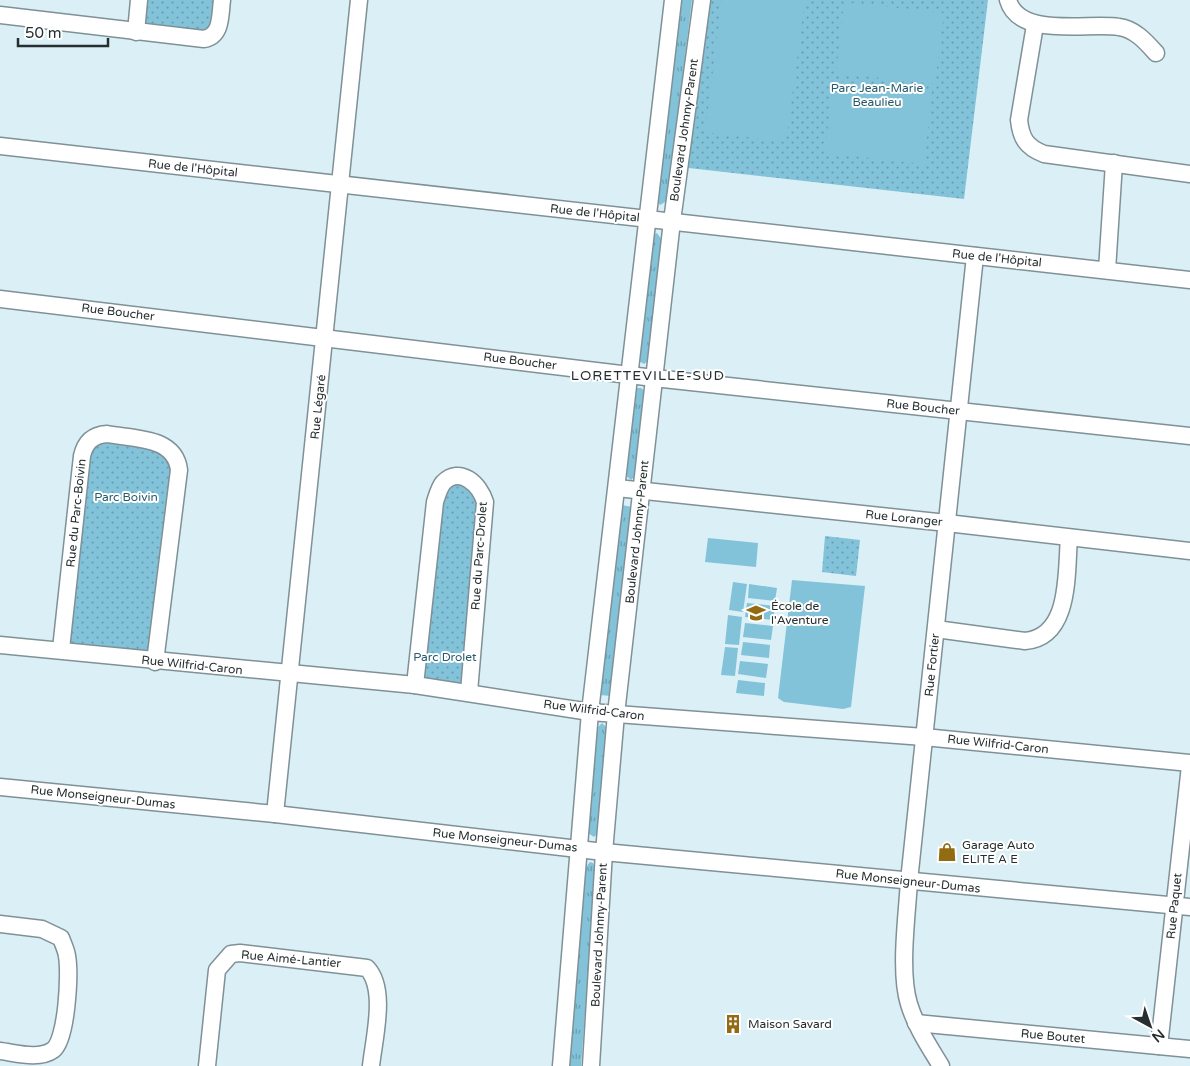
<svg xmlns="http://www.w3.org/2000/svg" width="1190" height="1066" font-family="'Varela Round',sans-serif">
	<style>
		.grass { fill: url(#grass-tufts) }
		.park { fill: url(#park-dots) }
		.garden { fill: #82c3da }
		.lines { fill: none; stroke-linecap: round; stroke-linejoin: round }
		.minor-casing { stroke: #7f9197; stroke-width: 19 }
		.minor { stroke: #fff; stroke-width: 16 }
		.labels { text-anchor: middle; stroke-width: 4; stroke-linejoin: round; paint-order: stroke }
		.park-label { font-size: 12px; fill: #265b6c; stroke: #fff }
		.street-label { font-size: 12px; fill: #262e30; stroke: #fff }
		.poi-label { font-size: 12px; fill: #262e30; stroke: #fff; text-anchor: start }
		.neighbourhood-label { font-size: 14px; letter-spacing: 1px; fill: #262e30; stroke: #fff }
	</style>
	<defs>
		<pattern id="grass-tufts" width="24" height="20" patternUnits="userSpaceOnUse" patternTransform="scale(1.25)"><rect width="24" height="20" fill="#82c3da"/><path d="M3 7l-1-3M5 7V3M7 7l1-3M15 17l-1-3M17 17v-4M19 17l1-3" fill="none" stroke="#6a9fb1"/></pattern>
		<pattern id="park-dots" width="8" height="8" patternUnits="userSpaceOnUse" patternTransform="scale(1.25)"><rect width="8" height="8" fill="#82c3da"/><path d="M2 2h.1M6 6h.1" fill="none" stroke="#6a9fb1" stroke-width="1.8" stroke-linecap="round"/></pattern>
	</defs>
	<rect width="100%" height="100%" fill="#dbeff6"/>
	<!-- grass -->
	<g class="grass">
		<polygon points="682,0 692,0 667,201 660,205 656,200"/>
		<polygon points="657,233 662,240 649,360 644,364 639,361 653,235"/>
		<polygon points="637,388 641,388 646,392 636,476 631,480 625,475"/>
		<polygon points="622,505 632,507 611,696 600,695"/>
		<polygon points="602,723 608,729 598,833 594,837 588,833 597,728"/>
		<polygon points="590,862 593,863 596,869 581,1066 569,1066 586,867"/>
	</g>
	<!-- park -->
	<g class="park">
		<polygon points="139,0 222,0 217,32 136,32"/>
		<polygon points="702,0 988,0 964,199 680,167"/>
		<polygon points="98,435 174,453 155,662 61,649 82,456"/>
		<polygon points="451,478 482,492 469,692 416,685 435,502"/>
		<polygon points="825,536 860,540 856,576 822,572"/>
	</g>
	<!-- garden -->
	<g class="garden">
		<polygon points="722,0 805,0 786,142 705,132"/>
		<polygon points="844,2 944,13 935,84 836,73"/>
		<polygon points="833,81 932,92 924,164 825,153"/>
		<polygon points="708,538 758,543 756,567 705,562"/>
		<polygon points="792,580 865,586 851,707 843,709 784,702 778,698"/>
		<polygon points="733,582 747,584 743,612 729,610"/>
		<polygon points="749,584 777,588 775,601 748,598"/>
		<polygon points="747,603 775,606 773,620 745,617"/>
		<polygon points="728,615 742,617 739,645 725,644"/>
		<polygon points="745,623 773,626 771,640 743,637"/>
		<polygon points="743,642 770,645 769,658 741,655"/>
		<polygon points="725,647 738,648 735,676 721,675"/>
		<polygon points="740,661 768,664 766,678 738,674"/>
		<polygon points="738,680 765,683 764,696 736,693"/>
	</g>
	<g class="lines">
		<!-- minor casing -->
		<g class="minor-casing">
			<g id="minor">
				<path d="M1008 0C1019 39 1089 22 1119 27 1135 29 1146 42 1156 53"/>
				<path d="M0 15 204 39C222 36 220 15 222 0"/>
				<path d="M1035 25 1019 120C1021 138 1026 147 1044 154L1190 174"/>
				<polyline points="136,32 139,0"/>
				<polyline points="0,146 1190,280"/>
				<polyline points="1107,270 1114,163"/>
				<polyline points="0,299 654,378 1190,436"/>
				<polyline points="617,488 947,523 1190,551"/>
				<path d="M936 629 1025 641C1071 637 1066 573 1069 538"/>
				<polyline points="0,645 415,685 590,712 924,737 1190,763"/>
				<path d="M61 649 82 456C85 443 92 435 107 434 133 439 175 436 179 470L155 662"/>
				<path d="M415 685 435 502C437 496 439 488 443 483 460 465 480 485 485 502L469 692"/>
				<polyline points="0,787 275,814 604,852 1190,907"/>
				<polyline points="275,814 359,0"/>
				<path d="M0 924 42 929 61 938C63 944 66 949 67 956 70 973 67 1040 53 1050 39 1060 16 1053 0 1051"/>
				<polyline points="916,1023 1190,1049"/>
				<polyline points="1159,1046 1190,766"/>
				<path d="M207 1066 217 970 231 954 240 953 367 968C387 989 374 1038 371 1066"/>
				<polyline points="561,1066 590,712 673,0"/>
				<polyline points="591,1066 604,852 616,714 672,221 702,0"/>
				<path d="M941 1066C929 1046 916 1027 909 1004 899 972 907 916 909 881L975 256"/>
			</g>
		</g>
		<!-- minor -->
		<use href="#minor" class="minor"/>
	</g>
	<!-- icons -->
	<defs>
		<g id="school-bare" transform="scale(1.5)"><path d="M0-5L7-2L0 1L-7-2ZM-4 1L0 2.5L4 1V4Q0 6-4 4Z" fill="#926b12" stroke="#fff" stroke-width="2.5" paint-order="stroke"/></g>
		<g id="shop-bare" transform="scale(1.5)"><path d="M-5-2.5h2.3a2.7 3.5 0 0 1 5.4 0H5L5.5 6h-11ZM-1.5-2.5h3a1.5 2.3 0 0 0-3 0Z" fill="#926b12" stroke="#fff" stroke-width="2.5" paint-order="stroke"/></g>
		<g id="building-bare" transform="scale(1.5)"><path d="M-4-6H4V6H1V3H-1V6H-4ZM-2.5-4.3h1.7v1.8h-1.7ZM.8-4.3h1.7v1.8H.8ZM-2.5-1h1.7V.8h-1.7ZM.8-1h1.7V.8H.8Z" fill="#926b12" stroke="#fff" stroke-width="2.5" paint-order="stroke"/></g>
	</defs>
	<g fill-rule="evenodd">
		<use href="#school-bare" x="756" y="613"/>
		<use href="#shop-bare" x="947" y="852"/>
		<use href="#building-bare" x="733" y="1024"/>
	</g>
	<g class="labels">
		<!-- park labels -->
		<g class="park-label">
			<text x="877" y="92">Parc Jean-Marie<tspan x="877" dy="14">Beaulieu</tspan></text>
			<text x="126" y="501">Parc Boivin</text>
			<text x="445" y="661">Parc Drolet</text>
		</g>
		<!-- street labels -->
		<g class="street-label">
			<text transform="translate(684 130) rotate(-82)" y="4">Boulevard Johnny-Parent</text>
			<text transform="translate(193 168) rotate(6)" y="4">Rue de l'Hôpital</text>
			<text transform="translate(595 213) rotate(6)" y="4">Rue de l'Hôpital</text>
			<text transform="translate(997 258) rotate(6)" y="4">Rue de l'Hôpital</text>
			<text transform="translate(118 312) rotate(7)" y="4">Rue Boucher</text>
			<text transform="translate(520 361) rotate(7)" y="4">Rue Boucher</text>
			<text transform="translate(318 407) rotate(-84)" y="4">Rue Légaré</text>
			<text transform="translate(923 407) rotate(6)" y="4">Rue Boucher</text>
			<text transform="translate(76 513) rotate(-84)" y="4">Rue du Parc-Boivin</text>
			<text transform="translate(904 518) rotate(6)" y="4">Rue Loranger</text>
			<text transform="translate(637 532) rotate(-84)" y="4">Boulevard Johnny-Parent</text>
			<text transform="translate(479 556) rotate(-86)" y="4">Rue du Parc-Drolet</text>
			<text transform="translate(192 665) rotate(6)" y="4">Rue Wilfrid-Caron</text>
			<text transform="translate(932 665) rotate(-84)" y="4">Rue Fortier</text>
			<text transform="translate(594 710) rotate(7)" y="4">Rue Wilfrid-Caron</text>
			<text transform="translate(998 744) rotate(6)" y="4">Rue Wilfrid-Caron</text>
			<text transform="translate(103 797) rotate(6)" y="4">Rue Monseigneur-Dumas</text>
			<text transform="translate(505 840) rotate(6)" y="4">Rue Monseigneur-Dumas</text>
			<text transform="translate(908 881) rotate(6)" y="4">Rue Monseigneur-Dumas</text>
			<text transform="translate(1174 906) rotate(-84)" y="4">Rue Paquet</text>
			<text transform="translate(599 935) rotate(-87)" y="4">Boulevard Johnny-Parent</text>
			<text transform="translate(291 959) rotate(5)" y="4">Rue Aimé-Lantier</text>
			<text transform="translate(1053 1036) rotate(5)" y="4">Rue Boutet</text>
		</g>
		<!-- poi labels -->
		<g class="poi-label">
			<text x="771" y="610">École de<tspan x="771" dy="14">l'Aventure</tspan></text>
			<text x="962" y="849">Garage Auto<tspan x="962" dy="14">ELITE A E</tspan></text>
			<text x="748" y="1028">Maison Savard</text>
		</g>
		<!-- neighbourhood labels -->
		<g class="neighbourhood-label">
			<text x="648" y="380">LORETTEVILLE-SUD</text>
		</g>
	</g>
	<!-- north arrow -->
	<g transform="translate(1150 1026) rotate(140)" stroke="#ffffff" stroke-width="4" paint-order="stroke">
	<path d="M0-4L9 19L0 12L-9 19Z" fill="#262e30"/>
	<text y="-8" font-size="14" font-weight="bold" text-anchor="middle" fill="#262e30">N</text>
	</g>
	<!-- scale -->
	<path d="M18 38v8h90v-8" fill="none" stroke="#262e30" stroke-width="2.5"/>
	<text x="25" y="38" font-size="15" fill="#262e30" stroke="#ffffff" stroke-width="4" paint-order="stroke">50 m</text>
</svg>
